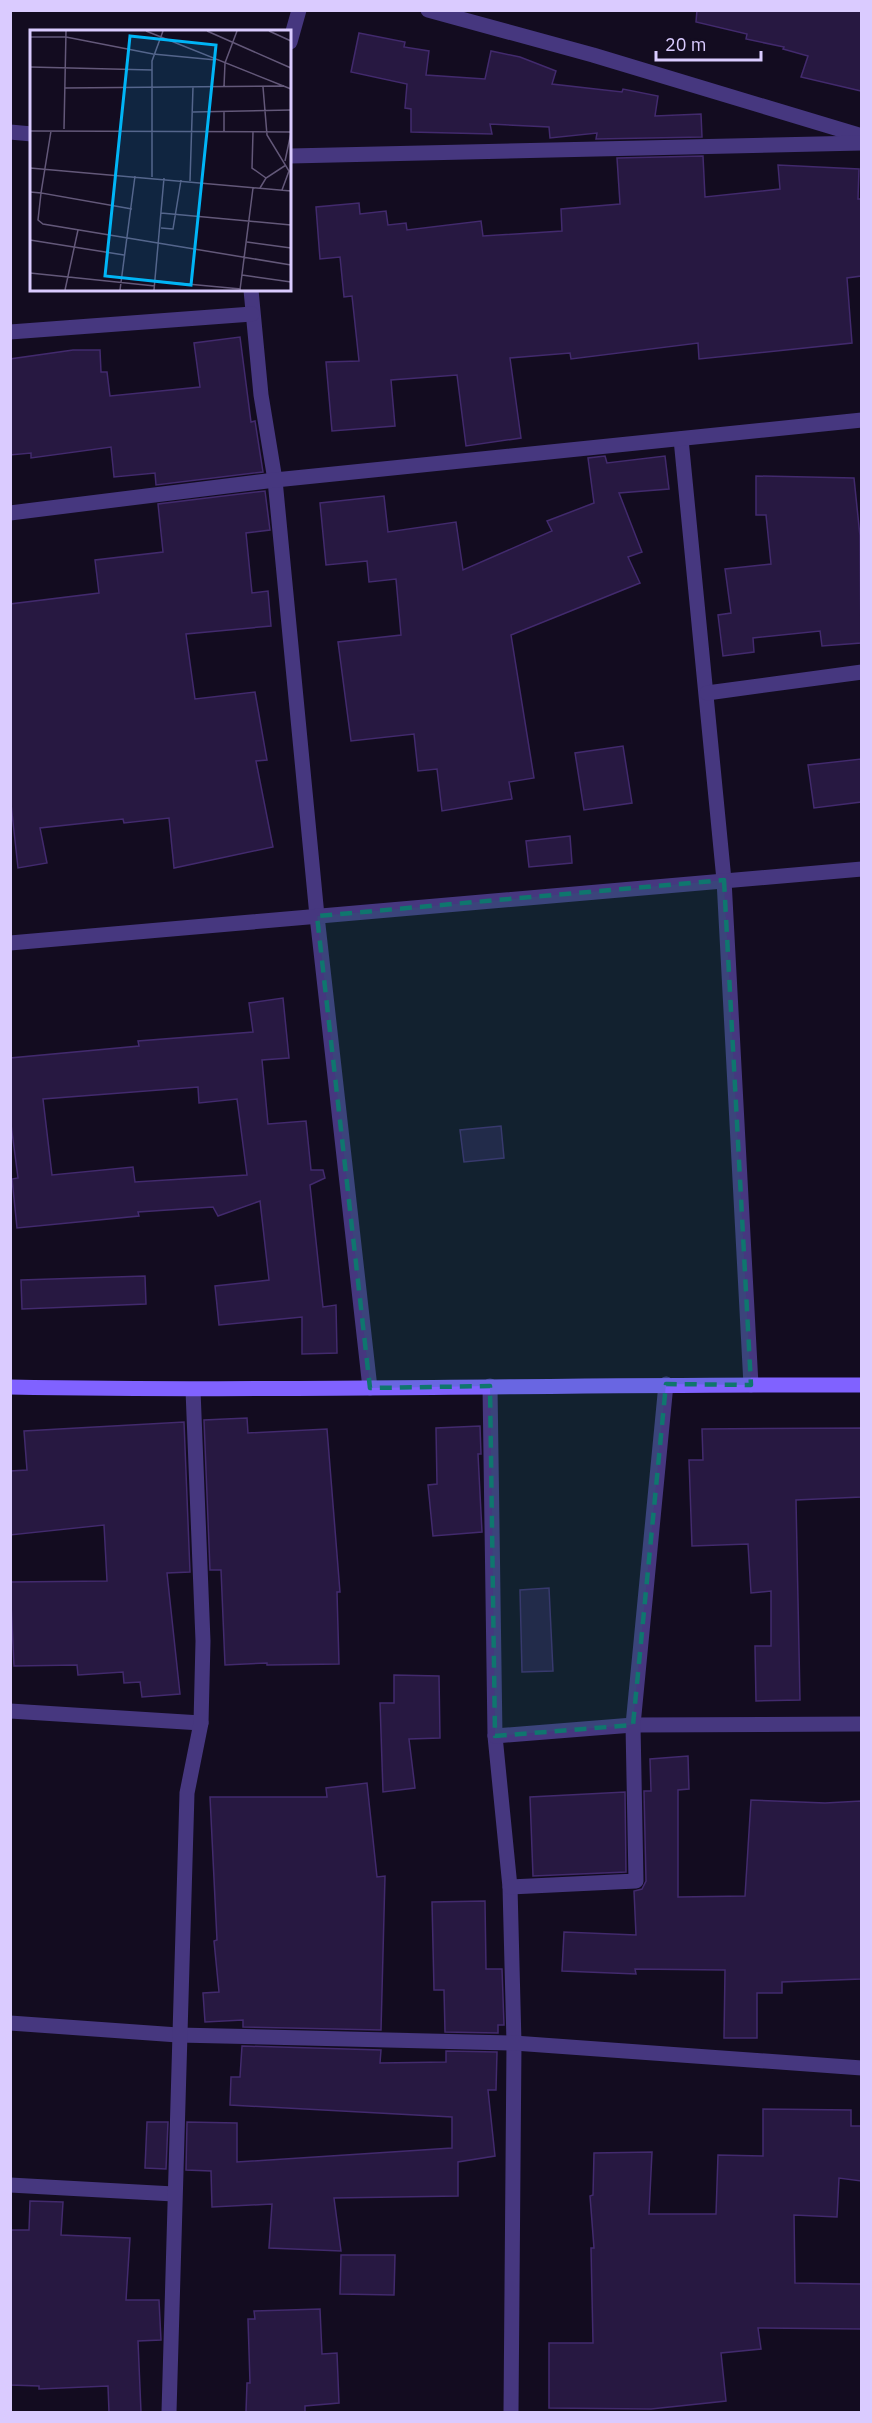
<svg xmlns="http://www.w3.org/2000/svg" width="872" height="2423" font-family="'IBM Plex Sans',sans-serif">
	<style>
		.building { fill: #271841; stroke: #422a6d; stroke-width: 1.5; fill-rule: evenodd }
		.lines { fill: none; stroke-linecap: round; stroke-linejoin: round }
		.street { stroke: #46377f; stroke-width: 15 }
		.secondary { stroke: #8062ff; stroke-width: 15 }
		.marked { fill: #0f766e; fill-opacity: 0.2; stroke: #0f766e; stroke-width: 4.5; stroke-dasharray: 12 8; stroke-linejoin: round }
		.inset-road { fill: none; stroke: #635879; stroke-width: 1.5 }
		.view { fill: #00b5f6; fill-opacity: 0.15; stroke: #00b5f6; stroke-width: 3 }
		.inset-edge { fill: none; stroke: #dacbff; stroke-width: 3 }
	</style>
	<rect width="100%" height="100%" fill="#130c20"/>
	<!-- building -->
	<g class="building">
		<polygon points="697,10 861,10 861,91 801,77 808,56 783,49 784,47 746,39 747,34 696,22"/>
		<polygon points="359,33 405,42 404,47 429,51 426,75 485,79 491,51 520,57 556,71 552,84 622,92 623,89 658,96 655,116 701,114 702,137 596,139 597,133 550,138 549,127 490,124 492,134 411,132 411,109 405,108 407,84 351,72"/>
		<polygon points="703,156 705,197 780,189 778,165 859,169 858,199 861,199 861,276 847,278 852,343 699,359 698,343 571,359 570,353 510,358 521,438 466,446 457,375 391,380 395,426 332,431 326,362 359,361 352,296 344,297 340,257 320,259 316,207 359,203 360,214 386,211 388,225 406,223 407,230 481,221 483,236 562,231 561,209 620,204 617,158"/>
		<polygon points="240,337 251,422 255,421 263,472 156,485 155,473 114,477 111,447 31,458 31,453 10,455 10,359 73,350 100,350 101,372 107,372 110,396 200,387 194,343"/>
		<polygon points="605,456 607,463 665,456 669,489 619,493 642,552 628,557 640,583 511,635 534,778 509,782 512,799 442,811 437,769 418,771 414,734 351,741 338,642 401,635 396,579 369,582 367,561 326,565 320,503 384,496 388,532 456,522 463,570 552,531 547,521 594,503 588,458"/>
		<polygon points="756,476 854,478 860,536 861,643 822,646 820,631 753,638 754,652 723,656 718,615 731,613 725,569 771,564 766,515 756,515"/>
		<polygon points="265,491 270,530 246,533 252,593 268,591 271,626 186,634 195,699 255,692 267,760 256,761 273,847 174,868 169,818 124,823 123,819 40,828 47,863 18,868 10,795 10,604 99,593 95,560 163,552 158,504"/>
		<polygon points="623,746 632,803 584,810 575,753"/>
		<polygon points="861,759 861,802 814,808 808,765"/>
		<polygon points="570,836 572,863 529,867 526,841"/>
		<path d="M283 998 289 1058 262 1060 268 1124 306 1121 311 1170H323L325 1178 310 1185 323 1307 336 1305 337 1353 302 1354V1317L219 1325 215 1286 269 1280 260 1201 218 1216 213 1207 138 1212 139 1216 17 1228 12 1179 18 1178 10 1117V1058L139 1046 138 1041 253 1032 249 1003ZM198 1087 199 1103 237 1099 247 1175 135 1182 133 1167 52 1175 43 1099Z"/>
		<polygon points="501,1126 504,1158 464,1162 460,1130"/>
		<polygon points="145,1276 146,1304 22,1309 21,1280"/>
		<polygon points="247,1418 248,1433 327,1429 340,1592 337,1592 339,1664 267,1665 267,1663 225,1665 221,1570 210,1570 204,1420"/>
		<polygon points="184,1422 190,1572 167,1573 180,1694 142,1697 140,1682 124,1683 123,1672 78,1675 77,1665 14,1666 10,1582 107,1581 104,1525 10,1535 10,1471 27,1470 24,1431"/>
		<polygon points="480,1426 481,1454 478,1454 482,1532 433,1536 428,1485 437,1484 436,1428"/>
		<polygon points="861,1428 861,1497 796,1500 800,1700 756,1701 755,1646 771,1646 771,1591 751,1593 748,1544 692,1546 689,1460 703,1460 702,1429"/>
		<polygon points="549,1588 553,1671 522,1672 520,1590"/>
		<polygon points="394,1675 439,1676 440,1738 409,1739 415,1788 383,1792 380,1703 394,1703"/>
		<polygon points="688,1756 689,1789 678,1790 678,1897 745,1896 751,1800 825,1803 861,1801 861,1979 782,1982 782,1993 757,1993 757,2038 724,2038 725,1970 635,1969 636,1974 562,1971 564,1932 636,1935 634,1891 642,1889 646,1881 644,1791 651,1791 650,1759"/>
		<polygon points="367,1783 377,1877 385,1876 381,2030 243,2027 243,2020 205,2022 203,1993 219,1992 214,1941 217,1940 210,1797 327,1797 326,1788"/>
		<polygon points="625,1792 626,1872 533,1876 530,1797"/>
		<polygon points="485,1901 486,1969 502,1969 504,2025 498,2025 498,2033 445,2032 444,1990 434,1990 432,1902"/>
		<polygon points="242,2046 381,2050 380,2063 446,2062 446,2051 497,2052 496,2090 488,2090 495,2156 458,2162 458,2196 334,2198 341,2251 269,2248 272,2204 212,2207 211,2171 186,2170 187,2122 237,2123 237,2162 452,2148 452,2117 230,2105 231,2077 240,2077"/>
		<polygon points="763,2109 851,2110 851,2126 861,2126 861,2181 839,2178 837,2217 794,2215 795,2283 861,2284 861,2329 758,2328 761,2349 721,2353 726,2401 651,2409 549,2408 549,2343 593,2343 591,2248 594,2248 590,2196 593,2195 594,2153 652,2152 649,2214 716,2214 718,2155 763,2156"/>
		<polygon points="147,2122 168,2122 166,2169 145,2168"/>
		<polygon points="30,2201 63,2202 61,2235 130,2238 126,2300 159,2300 161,2340 138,2341 141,2412 109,2412 108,2386 39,2389 39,2386 10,2385 10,2230 29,2230"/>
		<polygon points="341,2255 395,2255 394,2295 340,2294"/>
		<polygon points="320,2309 322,2354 337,2353 339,2403 305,2406 305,2412 246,2412 247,2383 250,2383 248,2319 255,2319 254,2311"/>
	</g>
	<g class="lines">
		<!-- street -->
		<g class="street">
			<polyline points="428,10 593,55 862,136"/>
			<polyline points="290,42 299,10"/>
			<polyline points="10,132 32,134"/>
			<polyline points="290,156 862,143"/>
			<polyline points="251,290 261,395 275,480 317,916 370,1388"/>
			<polyline points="10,332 252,314"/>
			<polyline points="681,439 724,880 751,1385"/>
			<polyline points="10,513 275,480 862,420"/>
			<polyline points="707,693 862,672"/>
			<polyline points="10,943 862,869"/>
			<polyline points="490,1386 495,1736 510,1887 514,2043 511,2412"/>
			<polyline points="10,1711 201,1723"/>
			<polyline points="495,1736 633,1725 862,1724"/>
			<polyline points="510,1887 636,1881 633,1725 666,1384"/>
			<polyline points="10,2023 178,2035 514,2043 862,2068"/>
			<polyline points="10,2185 174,2194"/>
			<polyline points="169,2412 187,1793 201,1723 203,1641 193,1390"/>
		</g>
		<!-- secondary -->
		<path class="secondary" d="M10 1387C294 1392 578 1384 862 1385"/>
	</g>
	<!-- marked area -->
	<path class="marked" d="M724 880 751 1385 666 1384 633 1725 495 1736 490 1386 370 1388 317 916Z"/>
	<!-- overview -->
	<g transform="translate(30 30)">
		<rect width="261" height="261" fill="#130c20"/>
		<path class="inset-road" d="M116 1 261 59M177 1 261 38M239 1 261 11M0 7H36L123 24 186 30M0 37 122 40M194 57 195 33 207 1M233 57 237 105 259 141 252 160M35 58 254 56M163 82 261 80M34 99 36 1M0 101 261 102M21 101 11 163 102 179M194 101V81M223 102 222 138 236 148M255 131 261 103M0 138 261 161M122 147V31L133 1M160 151 163 57M230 158 236 148 256 135M0 162 11 163 8 190 13 194 261 235M131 183 261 195M131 198 143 199 151 150M0 210 94 225M217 212 261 218M0 243 125 256M212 245 261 252M125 251 211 259M35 260 48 200M90 260 105 146M124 260 134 148M210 260 223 158"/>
		<path class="view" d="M100 6 186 15 161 255 75 246Z"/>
		<rect width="261" height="261" class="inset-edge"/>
	</g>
	<!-- border -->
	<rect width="872" height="2423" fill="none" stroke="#dacbff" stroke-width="24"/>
	<!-- scale -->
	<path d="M656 51v9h105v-9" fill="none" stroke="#dacbff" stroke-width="3"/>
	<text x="665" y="51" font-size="18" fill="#dacbff" stroke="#130c20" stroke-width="4.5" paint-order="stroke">20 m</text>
</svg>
